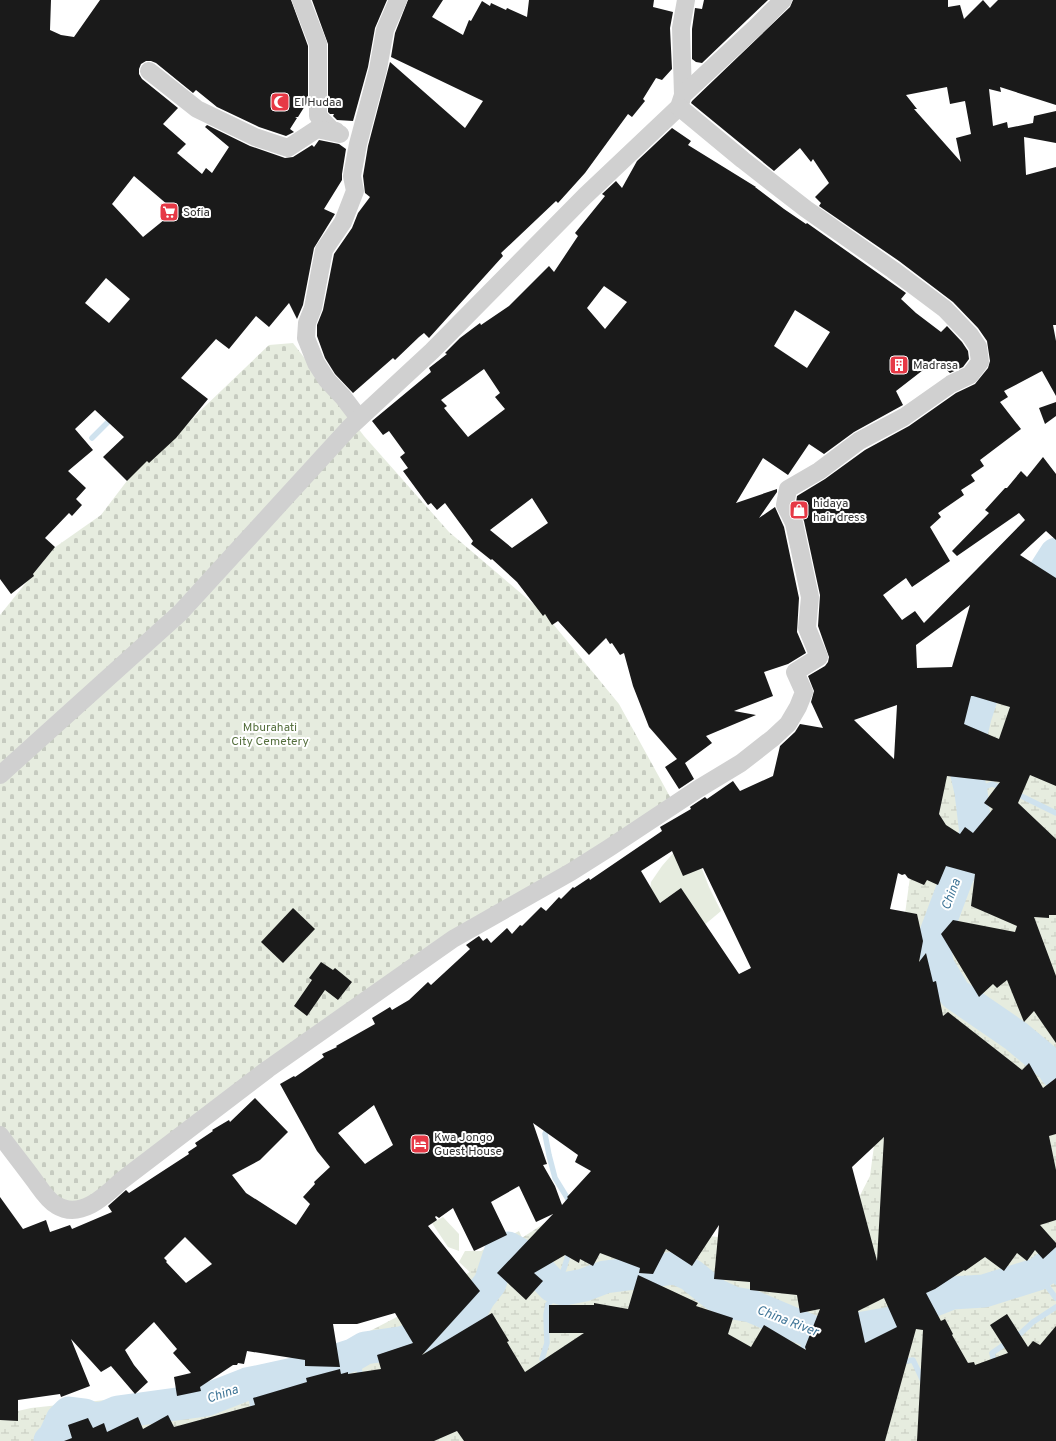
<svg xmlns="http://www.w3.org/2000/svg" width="1056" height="1441" font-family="Overpass,sans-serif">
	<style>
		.grass { fill: #e6ecdf }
		.wetland { fill: url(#wetland-marsh) }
		.cemetery { fill: url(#cemetery-stones) }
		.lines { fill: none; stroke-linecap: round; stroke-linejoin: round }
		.stream { stroke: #cfe2ee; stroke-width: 5.5 }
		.river { stroke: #cfe2ee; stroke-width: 33 }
		.building { fill: #1a1a1a; fill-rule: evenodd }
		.minor { stroke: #d0d0d0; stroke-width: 18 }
		.labels { text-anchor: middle; stroke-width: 4; stroke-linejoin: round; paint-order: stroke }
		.poi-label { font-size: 12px; fill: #333; stroke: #fff; text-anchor: start }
		.park-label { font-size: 12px; fill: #56703f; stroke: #fff }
		.water-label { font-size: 13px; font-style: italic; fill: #3f7597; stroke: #fff }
	</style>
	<defs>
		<pattern id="wetland-marsh" width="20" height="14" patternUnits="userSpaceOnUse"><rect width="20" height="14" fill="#e6ecdf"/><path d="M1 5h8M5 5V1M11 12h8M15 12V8" fill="none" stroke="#c6cbc0"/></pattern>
		<pattern id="cemetery-stones" width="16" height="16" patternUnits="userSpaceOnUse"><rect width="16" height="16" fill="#e6ecdf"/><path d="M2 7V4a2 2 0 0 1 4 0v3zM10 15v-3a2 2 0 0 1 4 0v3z" fill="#c6cbc0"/></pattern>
	</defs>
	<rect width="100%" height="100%" fill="#fff"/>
	<!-- grass -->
	<g class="grass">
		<polygon points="675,851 695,866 702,869 709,887 721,911 696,932 667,903 649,900 651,882 662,866"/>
		<polygon points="443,1217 459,1234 459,1251 448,1247 432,1223"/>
		<polygon points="519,1231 529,1253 473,1275 459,1262 465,1251 481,1251"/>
	</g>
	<!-- wetland -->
	<polygon class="wetland" points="1056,556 1056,1441 0,1441 0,1415 31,1408 272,1382 416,1307 557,1215 717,1237 852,1211 870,1176 916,832 942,759"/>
	<!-- cemetery -->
	<polygon class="cemetery" points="293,343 364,436 449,532 544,613 619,704 674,804 486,920 96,1203 58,1203 0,1140 0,615 54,548 101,515 136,469 169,443 199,412 269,345"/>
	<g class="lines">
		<!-- stream -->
		<g class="stream">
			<polyline points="92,438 112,418"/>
			<polyline points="971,792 992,784 1003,788"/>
			<polyline points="1015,793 1056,813"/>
			<polyline points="549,1126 545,1134 549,1155 555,1178 571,1204"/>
			<polyline points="1048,1267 1050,1273 1056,1282"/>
			<polyline points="1038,1274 1056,1298"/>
			<path d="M553 1286C565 1274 564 1265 570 1250"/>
			<polyline points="456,1325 463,1337"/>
			<polyline points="865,1328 870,1347"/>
			<polyline points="800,1354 808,1337 808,1329"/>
			<polyline points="353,1355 359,1365 360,1378"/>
			<polyline points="901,1362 913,1360 923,1381"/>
			<polyline points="995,1365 992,1353 1021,1333 1033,1322 1056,1307"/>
			<polyline points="546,1367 542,1359 547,1343 546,1315 548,1304 564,1289"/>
			<polyline points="247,1384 255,1413"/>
			<polyline points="92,1419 91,1421 100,1441"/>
		</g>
		<!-- river -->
		<g class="river">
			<polyline points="1020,610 1056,554"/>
			<polyline points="991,668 975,717 964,762 971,792 976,834 957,877 933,941 938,966 955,994 1016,1036 1052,1066 1056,1072"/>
			<polyline points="407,1341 460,1324 467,1319 479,1297 490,1283 501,1250 508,1248 528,1259 553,1286 564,1289 584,1285 605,1277 675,1268 691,1275 716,1295 733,1303 751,1306 815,1333 829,1334 892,1323 927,1303 952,1293 984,1291 1038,1274 1056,1261"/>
			<polyline points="50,1441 53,1440 62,1420 69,1413 85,1415 92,1419 104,1418 118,1412 206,1400 247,1384 294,1374 353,1355 365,1348 406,1342"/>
		</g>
	</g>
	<!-- building -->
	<g class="building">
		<path d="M0 0H51L50 30 61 35 74 37 100 0H291L308 46V101L298 117H295L297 118 290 129 294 132 286 136 259 127 217 107 196 90 193 93 156 63 151 61H146L141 64 139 69V74L142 79 178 108 163 124 186 144 177 153 202 174 206 168 212 173 229 147 205 127 207 125 250 146 285 158 293 157 312 145 314 147 319 140 339 144 346 149 342 174V180L324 209 335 214 314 248 303 305 297 319 289 303 269 327 256 316 229 349 216 339 181 378 208 399 176 438 149 463 147 461 127 481 103 457 124 437 95 410 75 429 93 450 68 471 86 488 76 499 82 505 72 516 69 513 45 538 55 547 33 574 34 576 11 594 0 579ZM134 176 175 211 143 237 112 204ZM106 278 130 299 109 323 85 303Z"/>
		<polygon points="312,0 387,0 375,28 368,67 353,121 337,120 333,116 334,114 330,114 328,112 328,44"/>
		<polygon points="408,0 443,0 432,17 463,35 469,20 471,21 482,1 490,6 491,3 506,10 507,8 527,17 529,0 654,0 653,7 673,12 670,28 672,69 662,80 656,78 643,99 645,101 632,117 628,114 585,173 558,203 556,201 501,253 503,256 429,338 424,333 419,337 395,360 393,358 353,393 335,374 325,358 317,336 317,325 323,310 334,254 352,228 358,213 370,197 365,193 363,176 368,146 390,62 465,128 483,101 391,57 395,33"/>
		<polygon points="704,0 768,0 702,63 696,62 692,59 692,29 695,8 702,9"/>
		<path d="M793 0H948V7L960 5 964 19 983 0 990 8 998 0H1056V105L1000 87 1001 92 989 89 993 126 1007 122 1008 128 1033 123 1034 116 1056 111V143L1024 137 1026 175 1056 167V325H1053L1056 341V396L1042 371 1004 391 1008 397 1000 402 1021 429 980 460 984 466 971 475 975 481 961 490 964 495 938 513 941 517 930 527 950 561 912 587 906 578 883 595 902 620 915 611 924 623 1025 520 1019 513 957 556 952 551 989 513 985 510 1005 488H1007L1021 471 1027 477 1043 457 1056 474V540L1046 531 1020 555 1056 578V786L1030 775 1018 803 1056 839V915H1049V918L1034 917 1056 976V1043L1034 1011 1024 1022 1007 980 997 988 993 984 979 997 941 934 953 920 1015 932 1017 926 971 906 975 874 946 866 938 885 927 880 924 885 908 878 905 874 902 875 898 873 890 909 917 914 923 941 919 962 926 953 933 982 936 981 943 1016 948 1012 1022 1070 1029 1063 1043 1088 1056 1078V1134L1049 1136 1056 1170V1220L1040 1225 1056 1243V1247L1043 1259 1035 1250 1027 1261 1017 1253 1004 1271 985 1257 965 1271 964 1270 935 1289 926 1293 941 1321 945 1319 953 1334 952 1335 968 1363 974 1362 975 1365 1008 1353 990 1325 1007 1314 1028 1347 1033 1341 1040 1345 1056 1326V1441H917L923 1330 916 1329 885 1441H464L457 1431 434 1441H64L72 1438 68 1425 88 1418 93 1428 104 1423 107 1432 138 1417 143 1429 168 1415 174 1427 255 1405 253 1398 307 1382 306 1378 340 1369 341 1374 348 1372V1374L381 1369 377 1355 413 1343 395 1313 357 1324H333L340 1367 305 1366V1360L247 1351 244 1364 238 1363 237 1365H233L200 1387 201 1391 177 1396 174 1377 191 1373 173 1353 177 1349 154 1322 125 1350 134 1365 148 1382 135 1394 111 1366 101 1372 71 1339 90 1386 61 1397 60 1394 18 1400V1421L0 1420V1197L23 1229 46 1220 50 1232 70 1225 72 1229 112 1212 108 1206 126 1190 129 1193 189 1154 188 1152 197 1146 195 1143 213 1131 212 1130 229 1120 230 1122 255 1098 288 1132 260 1160 232 1175 246 1193 296 1225 310 1204 303 1197 315 1184 314 1182 330 1167 317 1151 280 1084 294 1076 295 1077 324 1057 322 1054 337 1047 336 1046 375 1024 372 1018 390 1007 392 1010 409 1000 428 982 431 985 470 949 466 945 476 938 479 936 483 941 487 938 491 943 507 928 512 934 520 925 522 926 541 907 546 911 559 897 561 899 573 887 574 888 589 878 590 880 662 831 660 827 691 809 690 807 705 797 707 799 733 781 740 791 773 776 780 746 795 732 800 724 823 728 811 702 814 691 808 676 825 666 828 662 829 657 818 626 820 595 804 521 796 503 797 496 825 479 865 450 909 426 956 393 975 384 988 368 990 361 987 341 978 328 953 302 899 261 819 206 821 203 815 197 829 183 813 159 811 162 800 148 774 171 691 103 692 101 790 7ZM947 87 950 104 965 101 971 134 956 138 961 162 914 109H917L906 95ZM970 605 952 667 917 668 916 645ZM971 696H973L1010 707 999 739 964 724ZM897 705 894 759 854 720ZM947 776 1000 782 984 803 993 809 973 833 965 827 960 834 946 825 939 814ZM672 851 683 876 703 868 751 968 739 974 681 888 660 903 641 871ZM374 1105 393 1145 365 1164 338 1133ZM533 1123 578 1155 575 1162 591 1171 567 1197 568 1198 562 1205 555 1186 543 1165 547 1164ZM884 1137 877 1261 852 1167ZM519 1186 536 1222 553 1214 497 1273 526 1300 543 1281 534 1273 565 1255 579 1263 580 1259 593 1266 600 1253 640 1268 639 1273 653 1274 666 1249 692 1266 719 1225 714 1279 750 1282V1290L797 1295 800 1313 820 1309 805 1347 806 1350 764 1325 751 1347 728 1334 733 1318 696 1306 698 1303 638 1275 628 1309 594 1303V1305H549V1333H584L525 1372 507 1342 509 1341 492 1313 422 1355 480 1291 428 1226 437 1220 435 1217 436 1216 439 1218 453 1208 474 1251 507 1235 491 1202ZM185 1237 212 1264 186 1283 166 1262 167 1261 164 1258ZM884 1298 897 1327 865 1343 858 1311Z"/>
		<path d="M672 128 691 141 688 145 756 187H755L784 209 806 224 807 223 906 293 901 299 916 313 941 332 947 326 962 342 968 351 969 359 963 367 950 373 936 360 896 391 903 405 854 432 824 454 809 444 788 475 763 458 736 503 777 489V492L759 518 775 507 784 527 799 598 797 632 806 653 788 664 764 672 773 696 734 711 756 715 706 736 712 743 685 763 694 779 679 789 665 767 677 759 649 727 633 686 624 653 620 655 612 643 610 644 606 638 589 655 558 621 552 625 545 614 543 616 517 582 492 559 491 560 471 544 473 541 445 503 437 510 431 503 428 505 403 471 408 468 400 457 405 453 389 431 383 435 372 421 431 372 429 368 447 354 445 353 460 338 480 323 481 325 509 306 549 266 554 272 578 236 575 233 605 196 602 194 616 181 622 188 637 161ZM604 286 627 302 605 329 587 308ZM795 310 830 332 807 368 774 346ZM484 369 500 393 495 397 505 409 468 437 444 408 447 406 441 400ZM532 498 548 523 512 548 490 530Z"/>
		<polygon points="1056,402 1056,416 1045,424 1039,408"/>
		<polygon points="293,908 315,929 283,963 261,942"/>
		<polygon points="321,962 333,970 335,968 352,982 338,1000 325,990 307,1016 294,1006 312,980 309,978"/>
	</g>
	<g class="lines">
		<!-- minor -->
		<g class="minor">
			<polyline points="301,0 318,44 318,116 332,130 336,131"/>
			<polyline points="149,71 197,109 255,137 288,148 317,129 340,134"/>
			<polyline points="683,95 681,28 686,0"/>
			<polyline points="359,418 343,397 327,380 316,363 306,338 307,323 313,308 324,250 343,222 355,191 352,176 358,144 378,69 385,30 398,0"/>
			<polyline points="0,775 180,613 350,427 432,351 585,196 679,107 683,95 756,27 783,0"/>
			<path d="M0 1135C11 1150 23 1165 34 1180 40 1188 47 1200 56 1205 80 1220 104 1197 121 1181L268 1069 453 939 571 872 609 848 698 789 741 763 773 738 788 724 798 707 804 692 795 672 819 657 807 628 810 597 794 523 785 505 788 489 819 471 859 441 904 417 951 384 970 375 980 362 978 347 970 335 945 309 893 270 806 209 743 160 679 107"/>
		</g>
	</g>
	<!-- icons -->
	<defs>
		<g id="mosque-square" transform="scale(1)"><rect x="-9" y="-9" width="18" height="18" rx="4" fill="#e63946" stroke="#fff"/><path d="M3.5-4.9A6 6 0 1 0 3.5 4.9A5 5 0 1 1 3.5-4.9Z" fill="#fff"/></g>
		<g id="supermarket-square" transform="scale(1)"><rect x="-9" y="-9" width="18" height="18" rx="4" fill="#e63946" stroke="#fff"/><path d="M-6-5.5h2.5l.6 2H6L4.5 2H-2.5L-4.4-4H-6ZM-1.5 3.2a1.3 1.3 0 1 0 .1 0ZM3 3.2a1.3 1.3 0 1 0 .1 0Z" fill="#fff"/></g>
		<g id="building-square" transform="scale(1)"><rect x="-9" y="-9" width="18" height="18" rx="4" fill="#e63946" stroke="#fff"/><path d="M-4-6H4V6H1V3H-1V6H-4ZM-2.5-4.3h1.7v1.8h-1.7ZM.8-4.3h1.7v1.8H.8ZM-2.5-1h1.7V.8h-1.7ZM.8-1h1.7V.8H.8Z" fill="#fff"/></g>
		<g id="shop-square" transform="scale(1)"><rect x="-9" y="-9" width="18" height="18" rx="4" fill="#e63946" stroke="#fff"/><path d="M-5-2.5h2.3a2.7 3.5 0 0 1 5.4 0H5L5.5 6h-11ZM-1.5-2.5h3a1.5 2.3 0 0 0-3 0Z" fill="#fff"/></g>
		<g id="hotel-square" transform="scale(1)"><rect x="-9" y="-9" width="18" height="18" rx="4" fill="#e63946" stroke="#fff"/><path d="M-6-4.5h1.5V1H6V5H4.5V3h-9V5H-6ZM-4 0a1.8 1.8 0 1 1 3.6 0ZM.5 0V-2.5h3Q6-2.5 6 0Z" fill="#fff"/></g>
	</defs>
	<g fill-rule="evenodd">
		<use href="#mosque-square" x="280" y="102"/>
		<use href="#supermarket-square" x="169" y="212"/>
		<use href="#building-square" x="899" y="365"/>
		<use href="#shop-square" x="799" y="510"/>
		<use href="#hotel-square" x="420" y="1144"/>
	</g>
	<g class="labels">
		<!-- poi labels -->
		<g class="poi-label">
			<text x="294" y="106">El Hudaa</text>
			<text x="183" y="216">Sofia</text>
			<text x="913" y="369">Madrasa</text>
			<text x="813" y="507">hidaya<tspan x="813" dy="14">hair dress</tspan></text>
			<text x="434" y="1141">Kwa Jongo<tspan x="434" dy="14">Guest House</tspan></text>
		</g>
		<!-- park labels -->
		<g class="park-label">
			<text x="270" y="731">Mburahati<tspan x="270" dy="14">City Cemetery</tspan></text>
		</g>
		<!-- water labels -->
		<g class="water-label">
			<text transform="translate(950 894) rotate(-69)" y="5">China</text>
			<text transform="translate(788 1320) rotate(21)" y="5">China River</text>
			<text transform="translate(222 1393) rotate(-19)" y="5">China</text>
		</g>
	</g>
</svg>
